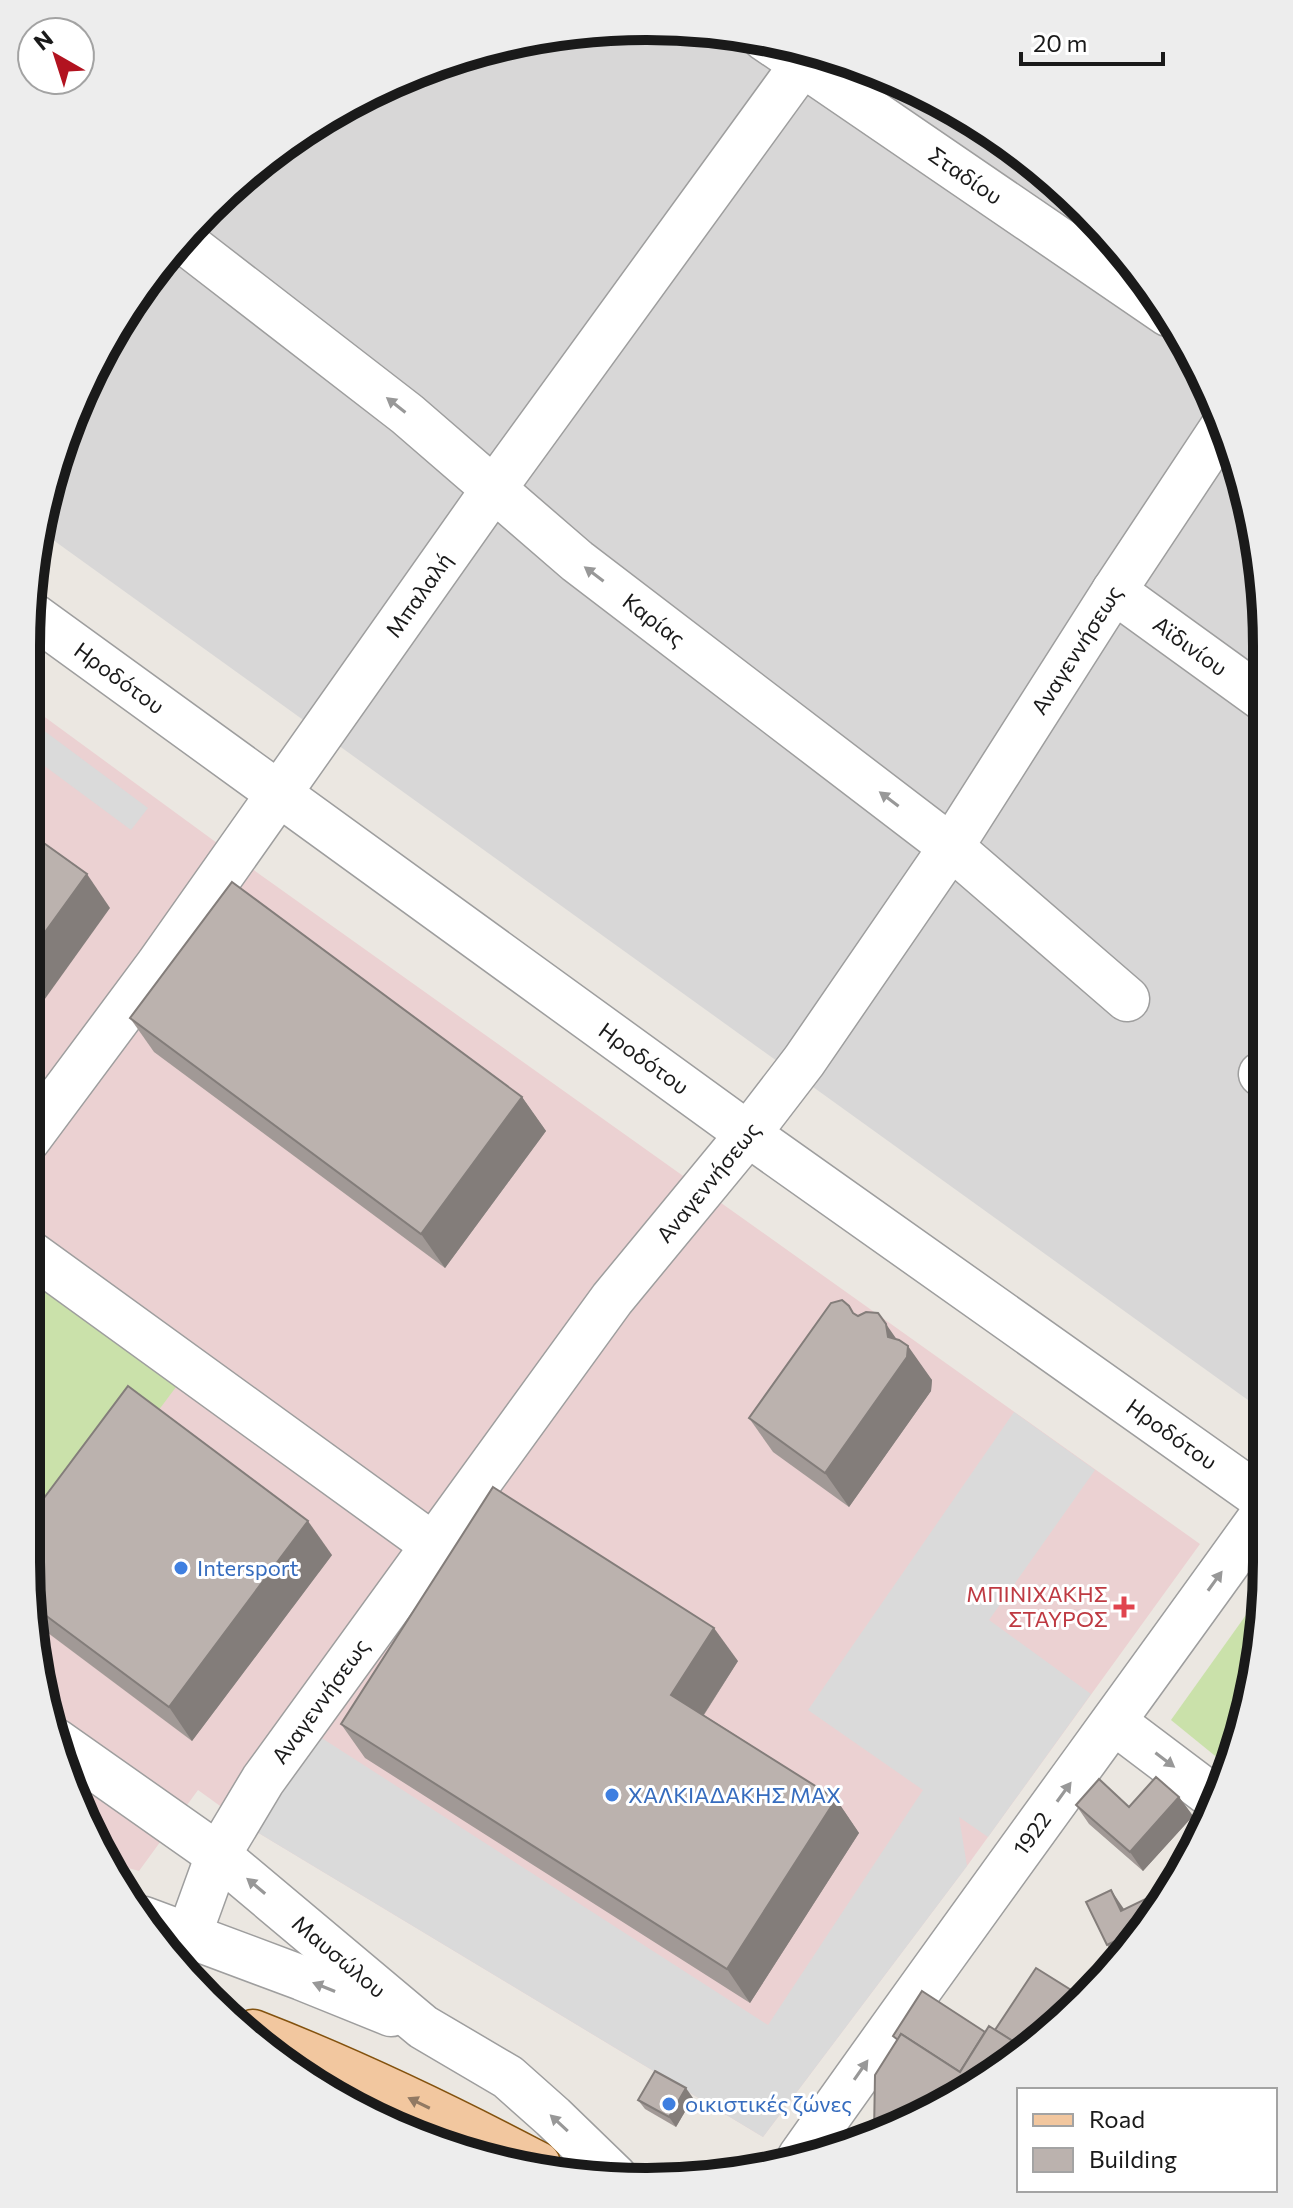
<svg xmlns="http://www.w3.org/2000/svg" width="1293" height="2208" font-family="Commissioner,sans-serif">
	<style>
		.residential { fill: #d8d7d7 }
		.commercial { fill: #ebd1d2 }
		.grass { fill: #cae1aa }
		.parking { fill: #dadada }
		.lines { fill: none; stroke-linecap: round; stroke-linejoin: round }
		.minor-casing { stroke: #9e9e9e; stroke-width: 47 }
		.primary-casing { stroke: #83520e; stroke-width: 47 }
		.minor { stroke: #fff; stroke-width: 44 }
		.primary { stroke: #f2c79f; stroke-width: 44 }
		.wall { fill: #a19996 }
		.shaded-wall { fill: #837d7a }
		.building { fill: #bbb2ae; stroke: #837d7a; stroke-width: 2 }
		.oneway { fill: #989898 }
		.oneway2 { fill: #917963 }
		.shop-dot { fill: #3f7fe0; stroke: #fff; stroke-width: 3 }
		.health-dot { fill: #e0444e; stroke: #fff; stroke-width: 3 }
		.labels { text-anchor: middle; stroke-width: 6; stroke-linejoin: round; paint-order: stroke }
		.street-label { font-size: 22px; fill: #1a1a1a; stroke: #fff }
		.shop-label { font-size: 22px; fill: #366cbe; stroke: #fff; text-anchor: start }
		.health-label { font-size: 22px; fill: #be3a42; stroke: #fff; text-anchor: end }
		.rim { fill: none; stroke: #1a1a1a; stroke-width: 10 }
	</style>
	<rect width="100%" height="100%" fill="#ebe7e1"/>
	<!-- residential -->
	<polygon class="residential" points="647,26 768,38 884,73 992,131 1113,237 1184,337 1234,447 1266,605 1266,1413 42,532 59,447 131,301 208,207 302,130 409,73 526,38"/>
	<!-- commercial -->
	<polygon class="commercial" points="27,704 262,876 1200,1544 967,1866 763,2137 252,1829 198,1790 139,1871 114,1864 59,1761 26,1561"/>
	<!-- grass -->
	<g class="grass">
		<polygon points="26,1275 176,1387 31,1581 26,1561"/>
		<polygon points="1266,1587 1266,1603 1234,1761 1230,1768 1171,1720"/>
	</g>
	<!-- parking -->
	<g class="parking">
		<polygon points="27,718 148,808 131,830 27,753"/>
		<polygon points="1014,1412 1095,1470 989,1620 1091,1694 988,1837 959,1817 967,1866 763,2137 252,1829 317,1735 768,2025 923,1790 808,1710"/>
	</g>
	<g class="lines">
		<!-- minor casing -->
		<g class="minor-casing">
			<g id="minor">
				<path id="s1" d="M764 38 1168 314"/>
				<path id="s2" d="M182 240 407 414 577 561 951 847 1127 999"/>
				<path id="s3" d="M1114 591 1266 701"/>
				<path id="s4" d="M27 611 748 1134 1266 1501"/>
				<polyline points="1261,1074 1266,1078"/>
				<path id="s5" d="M27 1141 158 965 493 490 812 51"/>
				<polyline points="26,1250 433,1545"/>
				<polyline points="1114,1722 1216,1799"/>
				<path id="s6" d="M56 1741 218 1855 423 2027 508 2077 553 2117 615 2177"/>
				<polyline points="144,1919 302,1978 391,2014"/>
				<path id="s7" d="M189 1935 218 1855 263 1780 612 1299 748 1134 804 1061 951 847 1114 591 1224 425"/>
				<path id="s8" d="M800 2157C953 1940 1111 1726 1266 1510"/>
			</g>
		</g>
		<!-- primary casing -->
		<g class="primary-casing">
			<path id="primary" d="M253 2032C351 2070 445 2115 538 2164"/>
		</g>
		<!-- minor -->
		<use href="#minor" class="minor"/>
		<!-- primary -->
		<use href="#primary" class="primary"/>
	</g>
	<!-- wall -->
	<g class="wall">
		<polygon points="130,1018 522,1097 546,1131 445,1268 154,1052"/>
		<polygon points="855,1314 897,1340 932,1380 931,1391 849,1507 773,1452 749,1418"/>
		<polygon points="332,1555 192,1741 36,1624 26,1562"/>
		<polygon points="738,1661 704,1715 836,1799 859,1833 750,2003 365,1758 341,1724"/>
		<polygon points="1179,1797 1193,1816 1143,1871 1089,1824 1076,1805 1129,1807"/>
		<polygon points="1162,1907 1115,1956 1107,1945 1124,1909"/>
		<polygon points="693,2098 676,2127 645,2109 638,2100"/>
	</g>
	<!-- shaded-wall -->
	<g class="shaded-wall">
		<polygon points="87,874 110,908 27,1024 27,957"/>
		<polygon points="522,1097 546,1131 445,1268 421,1234"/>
		<polygon points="886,1324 907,1354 908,1346 932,1380 931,1391 849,1507 825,1473 888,1337"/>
		<polygon points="308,1521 332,1555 192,1741 169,1707"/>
		<polygon points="714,1628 738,1661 695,1728 671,1695"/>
		<polygon points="1179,1797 1193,1816 1143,1871 1130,1852"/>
		<polygon points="836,1799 859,1833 750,2003 727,1969"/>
		<polygon points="1111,1890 1124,1909 1135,1930 1121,1911"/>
		<polygon points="686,2088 693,2098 676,2127 669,2117"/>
	</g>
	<!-- building -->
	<g class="building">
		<polygon points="27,831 87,874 27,957"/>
		<polygon points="232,882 522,1097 421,1234 130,1018"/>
		<polygon points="842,1300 849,1306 853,1313 858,1316 866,1312 878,1313 886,1324 888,1337 899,1340 908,1346 907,1357 825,1473 749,1418 831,1303"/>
		<polygon points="128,1386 308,1521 169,1707 33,1606 26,1562 26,1522"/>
		<polygon points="493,1487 714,1628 671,1695 836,1799 727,1969 341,1724"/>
		<polygon points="1156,1777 1179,1797 1130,1852 1076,1805 1099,1779 1129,1807"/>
		<polygon points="1111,1890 1121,1911 1162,1891 1166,1899 1162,1907 1142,1928 1107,1945 1086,1902"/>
		<polygon points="1036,1968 1079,1995 1027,2050 995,2030"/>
		<polygon points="922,1991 985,2032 960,2072 901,2034 898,2040 893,2036"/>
		<polygon points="989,2026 1027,2050 1024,2054 874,2134 875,2075 901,2034 960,2072"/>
		<polygon points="655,2071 686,2088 669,2117 638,2100"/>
	</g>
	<!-- one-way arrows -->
	<defs><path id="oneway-solid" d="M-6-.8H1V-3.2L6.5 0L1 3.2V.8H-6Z" transform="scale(2)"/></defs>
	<g class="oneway">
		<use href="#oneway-solid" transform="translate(396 405) rotate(-142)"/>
		<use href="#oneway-solid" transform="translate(594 574) rotate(-143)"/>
		<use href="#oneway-solid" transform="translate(889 799) rotate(-143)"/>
		<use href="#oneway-solid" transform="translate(1215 1581) rotate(-54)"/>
		<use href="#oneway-solid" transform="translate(1165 1760) rotate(37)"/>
		<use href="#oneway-solid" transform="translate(1064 1792) rotate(-54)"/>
		<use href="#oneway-solid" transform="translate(256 1886) rotate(-140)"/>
		<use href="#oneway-solid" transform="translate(324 1987) rotate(-158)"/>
		<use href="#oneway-solid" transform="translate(861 2070) rotate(-55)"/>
		<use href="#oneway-solid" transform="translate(559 2123) rotate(-137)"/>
	</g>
	<use class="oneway2" href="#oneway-solid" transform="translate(419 2103) rotate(-154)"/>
	<!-- markers -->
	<g class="shop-dot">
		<circle cx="181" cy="1568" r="8"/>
		<circle cx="612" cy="1795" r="8"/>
		<circle cx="669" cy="2104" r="8"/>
	</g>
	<path class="health-dot" d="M1120 1595h8v8h8v8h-8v8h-8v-8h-8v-8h8z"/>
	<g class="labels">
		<!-- street labels -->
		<g class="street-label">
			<text dy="8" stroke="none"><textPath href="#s1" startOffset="244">Σταδίου</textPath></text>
			<text dy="8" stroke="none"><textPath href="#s5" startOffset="672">Μπαλαλή</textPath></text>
			<text dy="8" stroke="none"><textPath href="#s2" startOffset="606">Καρίας</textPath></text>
			<text dy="8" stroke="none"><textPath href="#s3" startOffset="94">Αϊδινίου</textPath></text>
			<text dy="8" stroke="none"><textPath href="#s7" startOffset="1566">Αναγεννήσεως</textPath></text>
			<text dy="8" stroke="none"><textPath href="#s4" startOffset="114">Ηροδότου</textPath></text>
			<text dy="8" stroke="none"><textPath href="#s4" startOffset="762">Ηροδότου</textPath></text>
			<text dy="8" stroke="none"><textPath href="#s7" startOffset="918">Αναγεννήσεως</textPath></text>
			<text dy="8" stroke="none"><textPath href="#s4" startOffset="1410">Ηροδότου</textPath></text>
			<text dy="8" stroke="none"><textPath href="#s7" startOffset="270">Αναγεννήσεως</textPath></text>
			<text dy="8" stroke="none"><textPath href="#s8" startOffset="398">1922</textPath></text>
			<text dy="8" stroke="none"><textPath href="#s6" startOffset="356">Μαυσώλου</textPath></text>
		</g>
		<!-- shop labels -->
		<g class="shop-label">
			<text x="197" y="1576">Intersport</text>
			<text x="628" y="1803">ΧΑΛΚΙΑΔΑΚΗΣ MAX</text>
			<text x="685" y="2112">οικιστικές ζώνες</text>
		</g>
		<!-- health labels -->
		<g class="health-label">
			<text x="1108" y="1602">ΜΠΙΝΙΧΑΚΗΣ<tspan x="1108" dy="25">ΣΤΑΥΡΟΣ</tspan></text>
		</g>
	</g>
	<!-- crop -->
	<path d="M0 0H1293V2208H0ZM646 40H647A606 606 0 0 1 1253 646V1562A606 606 0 0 1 647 2168H646A606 606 0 0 1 40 1562V646A606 606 0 0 1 646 40Z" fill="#ededed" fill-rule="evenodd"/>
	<path class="rim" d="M646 40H647A606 606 0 0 1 1253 646V1562A606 606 0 0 1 647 2168H646A606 606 0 0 1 40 1562V646A606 606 0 0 1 646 40Z"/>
	<!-- legend -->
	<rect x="1017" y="2088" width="260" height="104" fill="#ffffff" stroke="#a3a3a3" stroke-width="2"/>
	<rect x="1033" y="2114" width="40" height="12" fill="#f2c79f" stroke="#a3a3a3" stroke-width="2"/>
	<text x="1089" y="2128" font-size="24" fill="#1a1a1a">Road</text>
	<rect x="1033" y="2148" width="40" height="24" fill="#bbb2ae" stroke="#a3a3a3" stroke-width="2"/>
	<text x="1089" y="2168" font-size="24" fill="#1a1a1a">Building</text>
	<!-- north arrow -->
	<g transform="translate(56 56) rotate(321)"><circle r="38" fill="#ffffff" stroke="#a3a3a3" stroke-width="2"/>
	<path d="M0-6L14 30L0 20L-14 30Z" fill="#b21320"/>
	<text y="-12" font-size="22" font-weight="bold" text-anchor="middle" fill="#1a1a1a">N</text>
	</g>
	<!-- scale -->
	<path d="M1021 52v12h142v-12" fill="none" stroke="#1a1a1a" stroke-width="4"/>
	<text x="1033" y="52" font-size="24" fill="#1a1a1a" stroke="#ffffff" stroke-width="6" paint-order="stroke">20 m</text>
</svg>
